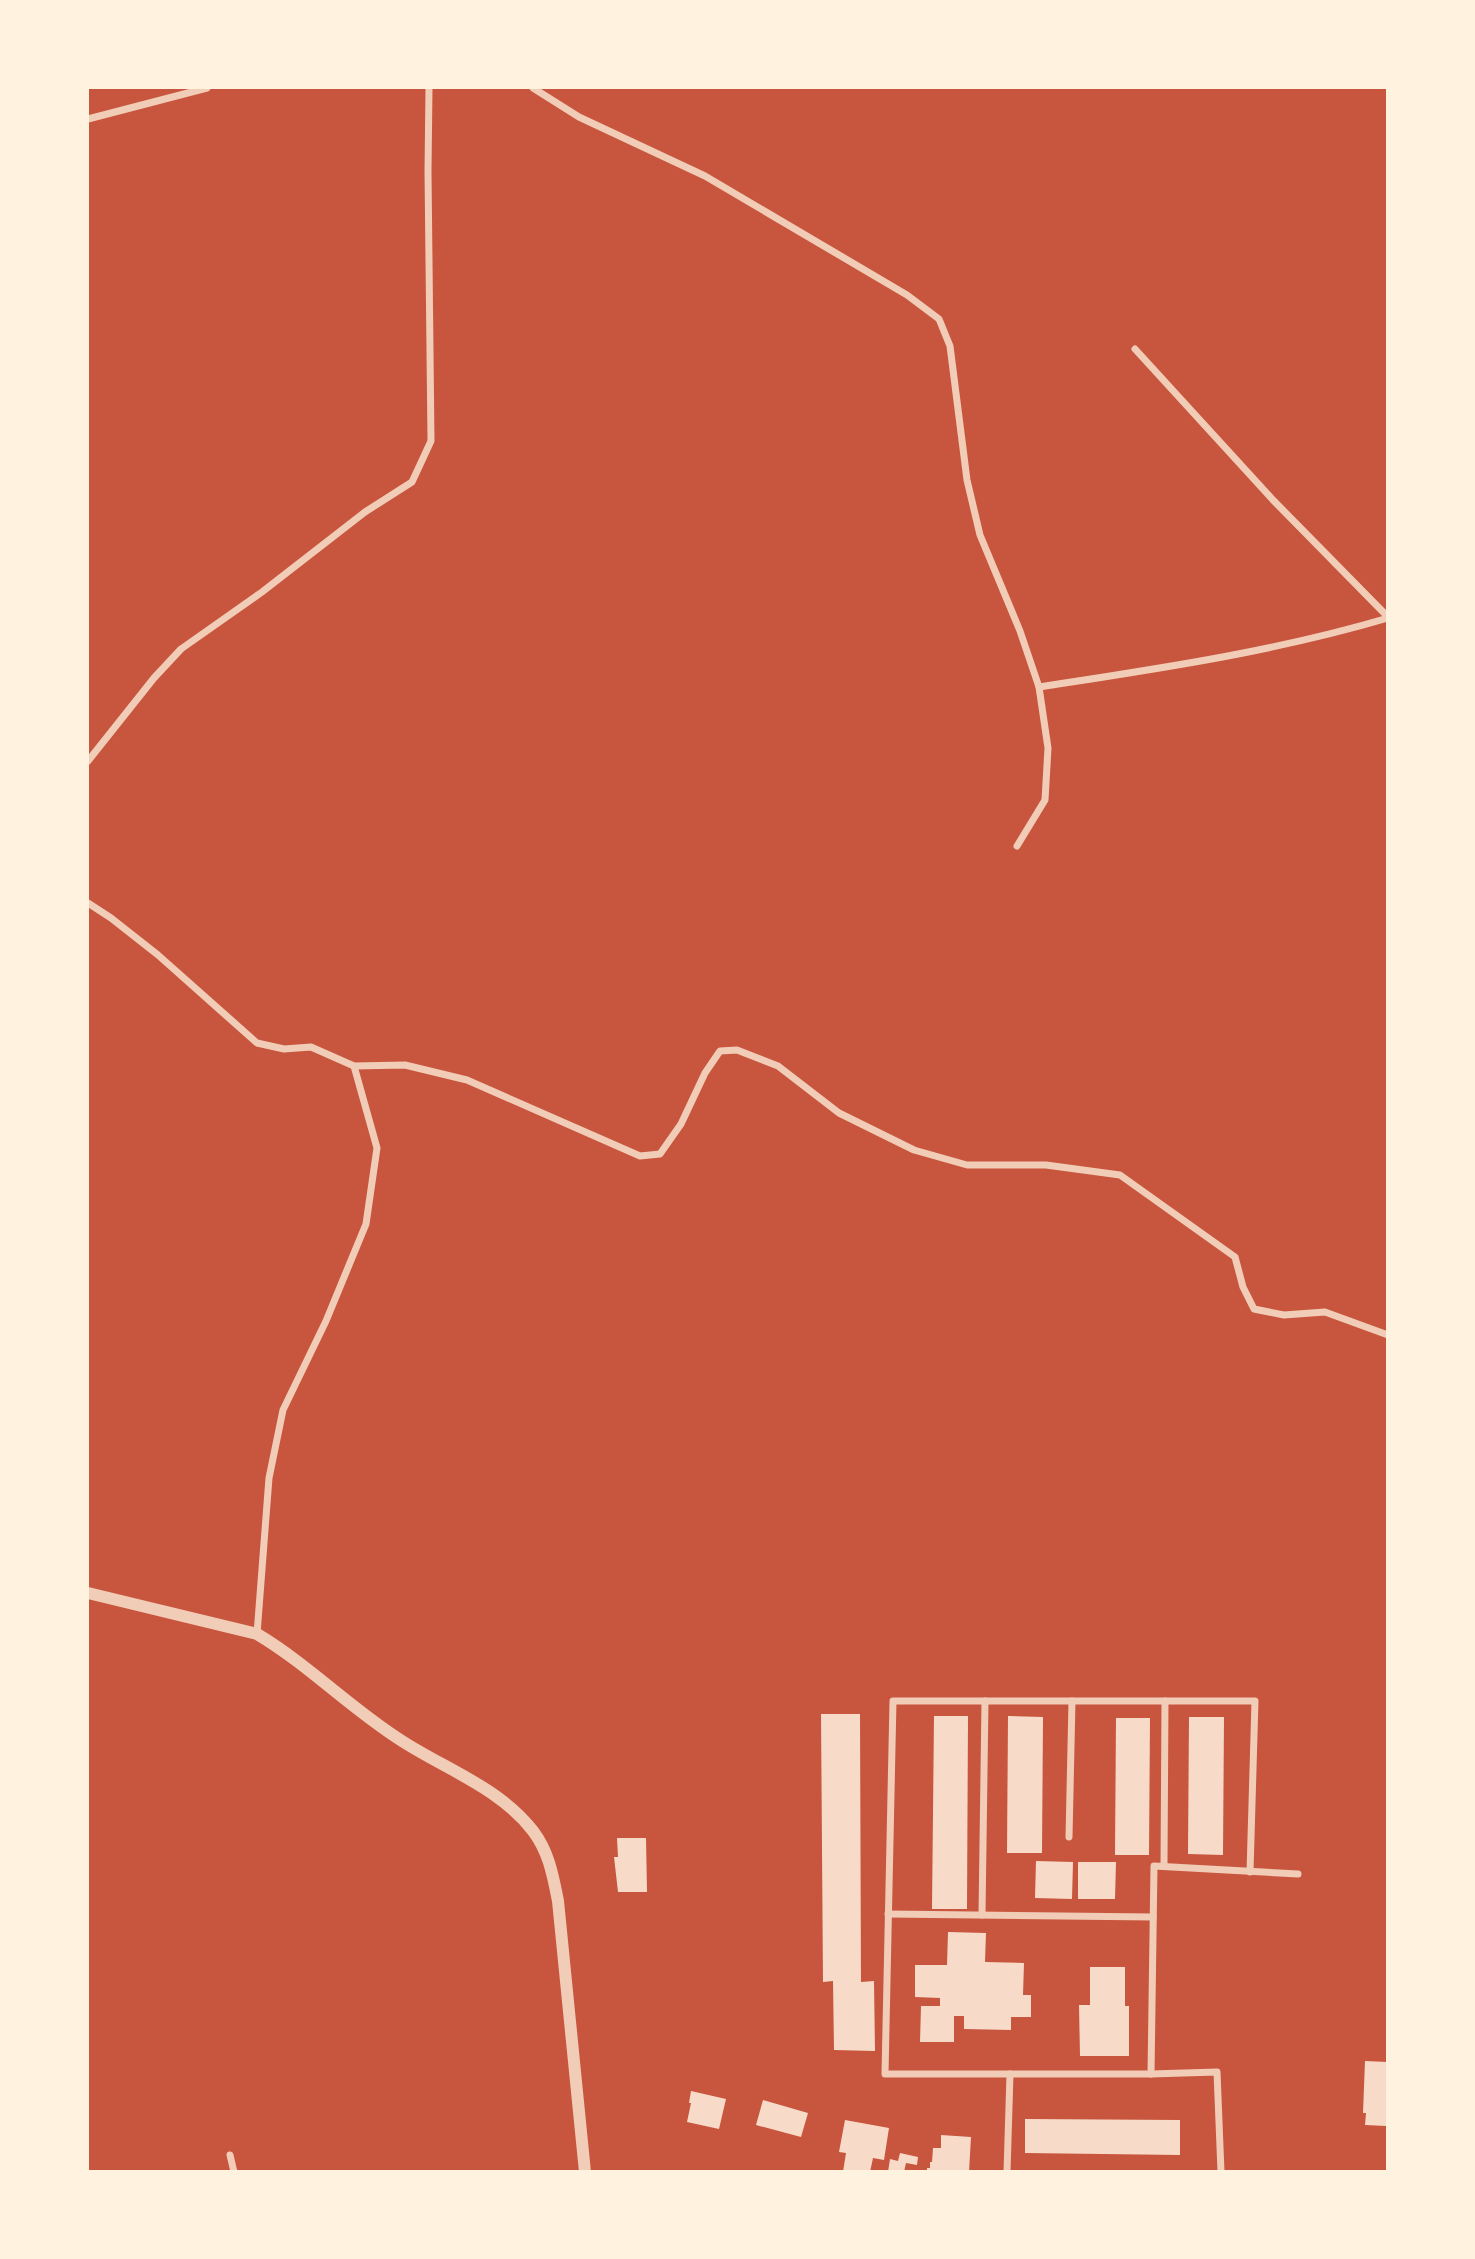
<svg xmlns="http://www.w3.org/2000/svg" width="1475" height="2259" font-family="Inter,sans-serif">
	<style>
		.building { fill: #f7dbc8 }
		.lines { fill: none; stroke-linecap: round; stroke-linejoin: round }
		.minor { stroke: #f1ccb7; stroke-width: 7 }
		.tertiary { stroke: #f1ccb7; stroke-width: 12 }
	</style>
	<rect width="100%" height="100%" fill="#c8553d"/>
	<!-- building -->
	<g class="building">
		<polygon points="821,1714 860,1714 861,1982 874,1981 875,2051 834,2050 833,1981 823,1982"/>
		<polygon points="934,1716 968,1716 967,1909 932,1909"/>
		<polygon points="1008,1716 1043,1717 1042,1853 1007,1853"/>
		<polygon points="1189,1717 1224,1717 1223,1855 1188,1854"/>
		<polygon points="1116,1718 1150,1718 1149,1855 1115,1855"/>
		<polygon points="617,1838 646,1838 647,1892 618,1892 614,1857 618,1857"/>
		<polygon points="1036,1861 1073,1862 1072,1899 1035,1898"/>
		<polygon points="1078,1862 1116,1862 1115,1899 1078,1899"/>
		<polygon points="948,1932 986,1933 985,1962 1024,1963 1023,1995 1031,1995 1031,2017 1011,2017 1011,2030 964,2029 964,2016 954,2016 954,2042 920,2042 921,2006 940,2006 940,1998 915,1997 915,1965 947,1965"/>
		<polygon points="1090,1967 1125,1967 1125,2006 1129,2006 1129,2056 1080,2056 1079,2005 1090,2005"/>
		<polygon points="1365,2061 1388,2062 1386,2126 1365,2125 1366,2113 1363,2113"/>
		<polygon points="691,2091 726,2099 719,2129 687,2122 691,2103 689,2103"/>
		<polygon points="763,2100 808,2113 801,2137 756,2125"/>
		<polygon points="1025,2119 1180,2120 1180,2155 1025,2153"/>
		<polygon points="845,2120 889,2128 884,2160 873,2158 870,2172 843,2172 846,2153 839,2152"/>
		<polygon points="941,2135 971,2137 969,2172 927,2172 927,2168 930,2168 930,2162 932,2162 933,2148 941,2148"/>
		<polygon points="900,2153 918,2157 917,2165 906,2163 904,2172 888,2172 890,2159 898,2161"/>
	</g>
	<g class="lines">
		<!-- minor -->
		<g class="minor">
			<path d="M533 88 579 117 705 176 907 295 939 319 950 346 967 480 980 535 1020 631 1039 687C1156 669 1273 652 1388 618"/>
			<polyline points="88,119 207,88"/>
			<polyline points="1135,349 1273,500 1388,617"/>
			<polyline points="88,761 154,678 181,649 262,592 365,512 412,482 431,441 428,171 429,88"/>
			<polyline points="1017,846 1045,800 1048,748 1039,687"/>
			<polyline points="88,903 111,918 158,955 257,1043 284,1049 311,1047 354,1066 405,1065 467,1080 640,1156 660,1154 681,1124 705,1073 720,1051 737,1050 778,1066 839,1113 914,1150 967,1165 1046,1165 1120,1175 1235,1257 1243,1287 1254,1309 1284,1315 1325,1312 1388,1335"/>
			<polyline points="257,1634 269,1478 283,1410 326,1321 366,1224 377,1148 354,1066"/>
			<polyline points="1069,1837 1072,1701"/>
			<polyline points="1164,1866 1165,1701"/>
			<polyline points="888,1914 1153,1917"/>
			<polyline points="982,1915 985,1701"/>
			<polyline points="1151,2074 1154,1866 1298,1874"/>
			<polyline points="230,2155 234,2172"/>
			<polyline points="1007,2172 1010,2074"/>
			<polyline points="1221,2172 1217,2072 1151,2074 885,2074 893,1701 1255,1701 1250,1872"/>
		</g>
		<!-- tertiary -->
		<path class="tertiary" d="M88 1593 257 1634C309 1665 351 1709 402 1741 447 1770 500 1788 533 1831 549 1852 553 1876 558 1901L585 2172"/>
	</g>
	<!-- border -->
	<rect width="1475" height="2259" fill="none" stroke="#fff3e0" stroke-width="178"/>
</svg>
